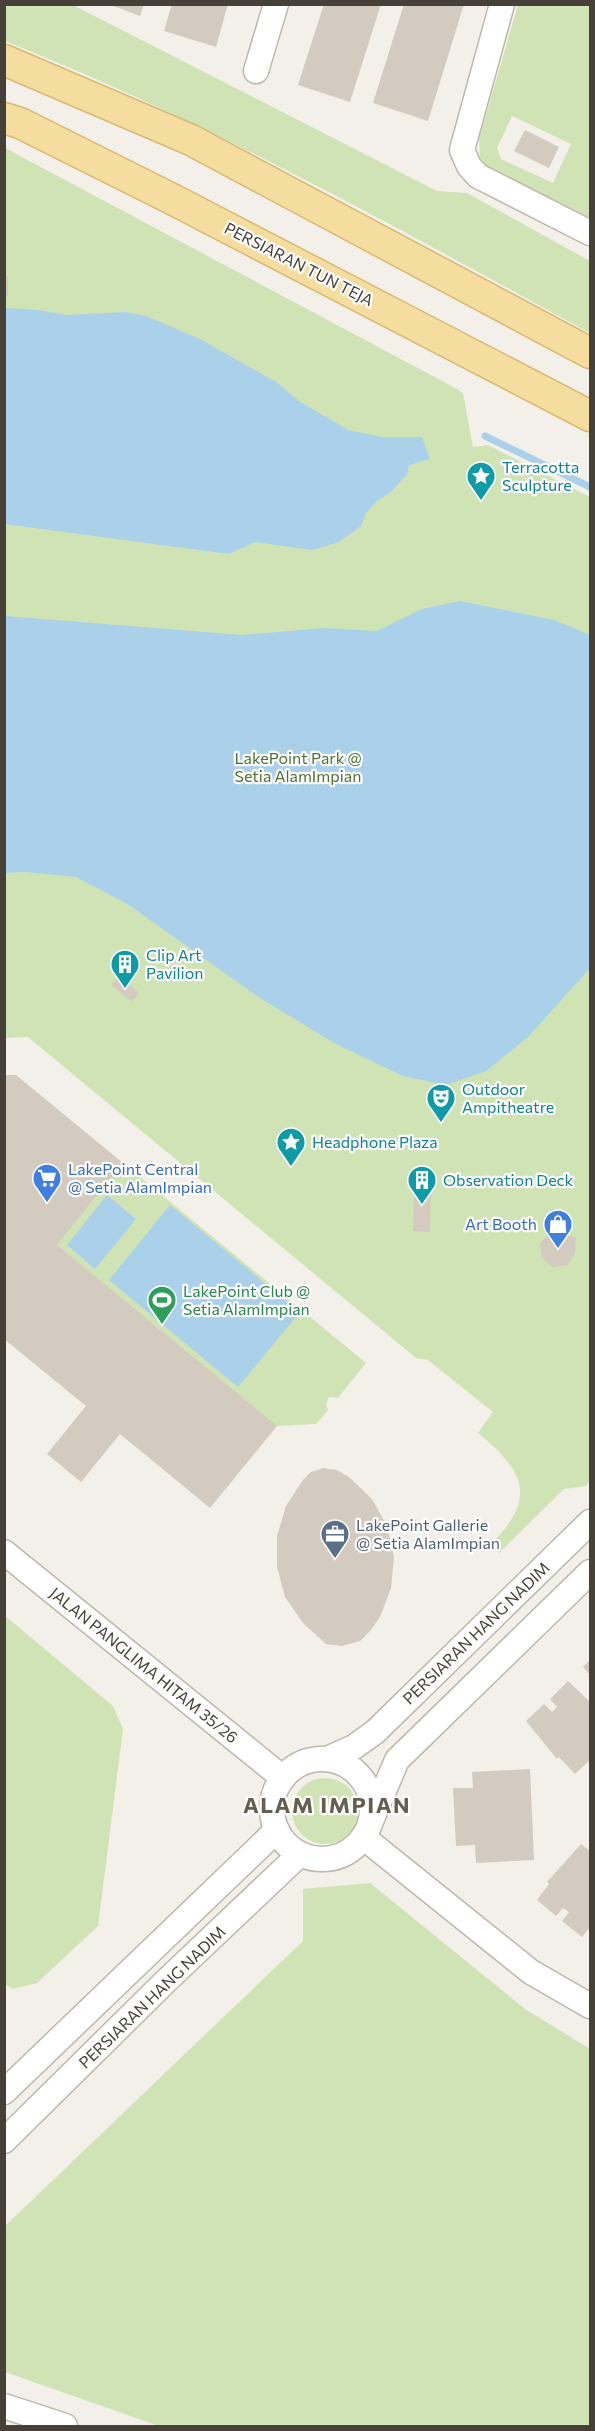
<svg xmlns="http://www.w3.org/2000/svg" width="595" height="2431" font-family="Commissioner,sans-serif">
	<style>
		.green { fill: #cfe3b5; fill-rule: evenodd }
		.water { fill: #aad0ea }
		.lines { fill: none; stroke-linecap: round; stroke-linejoin: round }
		.stream { stroke: #aad0ea; stroke-width: 7 }
		.building { fill: #d3cbbf }
		.minor-casing { stroke: #bdb7ac; stroke-width: 27 }
		.major-casing { stroke: #d9b970; stroke-width: 33 }
		.minor { stroke: #fff; stroke-width: 24 }
		.major { stroke: #f5dc9f; stroke-width: 30 }
		.labels { text-anchor: middle; stroke-width: 4.5; stroke-linejoin: round; paint-order: stroke }
		.street-label { font-size: 16px; fill: #464038; stroke: #fff }
		.culture-label { font-size: 16px; fill: #0d838f; stroke: #fff; text-anchor: start }
		.park-label { font-size: 16px; fill: #4a7230; stroke: #fff }
		.shop-label { font-size: 16px; fill: #366cbe; stroke: #fff; text-anchor: start }
		.leisure-label { font-size: 16px; fill: #27864d; stroke: #fff; text-anchor: start }
		.service-label { font-size: 16px; fill: #4e5e75; stroke: #fff; text-anchor: start }
		.district-label { font-size: 22px; font-weight: bold; letter-spacing: 1.5px; fill: #675e50; stroke: #fff }
	</style>
	<rect width="100%" height="100%" fill="#f3f0e9"/>
	<!-- green -->
	<g class="green">
		<path d="M4 5H73L437 191 467 193 590 261V333C399 229 207 121 5 41Z"/>
		<path d="M518 5H590V224L488 168 480 157 479 139ZM512 116 571 144 553 183 501 159 497 148Z"/>
		<path d="M5 148 457 389 463 393 473 447 488 445 590 497V1480L586 1486 564 1489 499 1553 490 1545C537 1499 526 1472 478 1433L493 1412 428 1360 416 1358 28 1037 5 1038Z"/>
		<polygon points="123,1163 366,1363 338,1398 329,1397 326,1405 328,1410 316,1424 276,1426 4,1310"/>
		<polygon points="4,1615 113,1706 123,1729 98,1926 37,1983 13,1989 4,1984"/>
		<circle cx="325" cy="1811" r="33"/>
		<polygon points="370,1883 525,2009 590,2049 590,2426 159,2426 5,2372 5,2226 303,1941 303,1889"/>
	</g>
	<!-- water -->
	<g class="water">
		<polygon points="5,308 38,310 67,315 125,312 146,316 200,339 276,382 299,401 348,430 382,437 422,437 430,459 409,465 407,474 392,491 377,501 366,513 361,526 339,542 312,550 255,542 229,554 5,524"/>
		<polygon points="460,601 554,620 590,635 590,968 528,1037 486,1071 446,1085 403,1076 336,1044 260,998 129,905 76,877 26,872 5,873 5,616 242,635 325,628 377,631 422,609"/>
		<polygon points="107,1195 136,1219 95,1269 67,1245"/>
		<polygon points="170,1205 300,1312 238,1387 109,1280"/>
	</g>
	<g class="lines">
		<!-- stream -->
		<polyline class="stream" points="485,436 590,487"/>
	</g>
	<!-- building -->
	<g class="building">
		<polygon points="108,4 144,4 140,16"/>
		<polygon points="172,4 228,4 216,47 164,31"/>
		<polygon points="324,4 381,4 350,102 298,85"/>
		<polygon points="404,4 464,4 428,121 373,103"/>
		<polygon points="525,130 559,147 549,168 514,151"/>
		<rect x="4" y="276" width="4" height="20"/>
		<polygon points="119,976 139,993 132,1002 111,985"/>
		<polygon points="4,1075 16,1075 123,1163 57,1245 277,1426 210,1508 120,1434 81,1482 47,1454 86,1406 4,1339"/>
		<polygon points="420,1173 427,1174 427,1187 431,1187 430,1232 413,1231 414,1187 420,1187"/>
		<polygon points="561,1228 566,1233 565,1236 573,1236 576,1238 575,1254 567,1265 553,1267 542,1258 540,1244 549,1233"/>
		<polygon points="323,1468 337,1470 349,1477 372,1499 387,1526 394,1557 391,1588 380,1617 371,1630 360,1641 342,1646 326,1644 303,1623 285,1597 277,1567 277,1536 286,1506 303,1480 311,1472"/>
		<polygon points="590,1660 590,1675 583,1667"/>
		<polygon points="568,1681 590,1702 590,1760 575,1774 559,1757 557,1759 526,1721 544,1704 552,1712 557,1707 550,1699"/>
		<polygon points="530,1769 534,1860 476,1863 475,1845 456,1846 453,1788 473,1788 472,1772"/>
		<polygon points="581,1844 590,1851 590,1927 582,1937 562,1921 569,1912 563,1908 556,1916 537,1900 549,1884 547,1882"/>
	</g>
	<g class="lines">
		<!-- minor casing -->
		<g class="minor-casing">
			<g id="minor">
				<polyline points="502,4 462,150 469,166 478,176 590,233"/>
				<polyline points="256,71 276,4"/>
				<polyline points="4,1552 283,1778"/>
				<polyline points="327,1759 354,1747 375,1732 590,1522"/>
				<circle cx="322" cy="1809" r="50"/>
				<polyline points="371,1821 397,1760 590,1572"/>
				<polyline points="363,1837 531,1972 590,2006"/>
				<polyline points="4,2092 277,1830"/>
				<polyline points="4,2141 166,1981 300,1854"/>
				<polyline points="4,2406 65,2426"/>
			</g>
		</g>
		<!-- major casing -->
		<g class="major-casing">
			<g id="major">
				<polyline points="4,60 191,140 590,353"/>
				<polyline points="4,118 20,123 172,199 590,416"/>
			</g>
		</g>
		<!-- minor -->
		<use href="#minor" class="minor"/>
		<!-- major -->
		<use href="#major" class="major"/>
	</g>
	<!-- icons -->
	<defs>
		<g id="sight-pin" transform="scale(1.5)"><path d="M0 17L-7.5 6A9.5 9.5 0 1 1 7.5 6Z" fill="#0f9aa8" stroke="#fff"/><path d="M0-6L1.8-2.2L6-1.7L2.9 1.2L3.7 5.4L0 3.3L-3.7 5.4L-2.9 1.2L-6-1.7L-1.8-2.2Z" fill="#fff"/></g>
		<g id="building-pin" transform="scale(1.5)"><path d="M0 17L-7.5 6A9.5 9.5 0 1 1 7.5 6Z" fill="#0f9aa8" stroke="#fff"/><path d="M-4-6H4V6H1V3H-1V6H-4ZM-2.5-4.3h1.7v1.8h-1.7ZM.8-4.3h1.7v1.8H.8ZM-2.5-1h1.7V.8h-1.7ZM.8-1h1.7V.8H.8Z" fill="#fff"/></g>
		<g id="theatre-pin" transform="scale(1.5)"><path d="M0 17L-7.5 6A9.5 9.5 0 1 1 7.5 6Z" fill="#0f9aa8" stroke="#fff"/><path d="M-5-5.5Q0-4 5-5.5V0Q5 5 0 6Q-5 5-5 0ZM-3.3-2.5H-1v1.5H-3.3ZM1-2.5H3.3v1.5H1ZM-2.8 1Q0 5.5 2.8 1Z" fill="#fff"/></g>
		<g id="supermarket-pin" transform="scale(1.5)"><path d="M0 17L-7.5 6A9.5 9.5 0 1 1 7.5 6Z" fill="#3f7fe0" stroke="#fff"/><path d="M-6-5.5h2.5l.6 2H6L4.5 2H-2.5L-4.4-4H-6ZM-1.5 3.2a1.3 1.3 0 1 0 .1 0ZM3 3.2a1.3 1.3 0 1 0 .1 0Z" fill="#fff"/></g>
		<g id="shop-pin" transform="scale(1.5)"><path d="M0 17L-7.5 6A9.5 9.5 0 1 1 7.5 6Z" fill="#3f7fe0" stroke="#fff"/><path d="M-5-2.5h2.3a2.7 3.5 0 0 1 5.4 0H5L5.5 6h-11ZM-1.5-2.5h3a1.5 2.3 0 0 0-3 0Z" fill="#fff"/></g>
		<g id="stadium-pin" transform="scale(1.5)"><path d="M0 17L-7.5 6A9.5 9.5 0 1 1 7.5 6Z" fill="#2e9e5b" stroke="#fff"/><path d="M0-5a6.5 5 0 1 0 0 10a6.5 5 0 1 0 0-10ZM-3.5-1.8h7v3.6h-7Z" fill="#fff"/></g>
		<g id="office-pin" transform="scale(1.5)"><path d="M0 17L-7.5 6A9.5 9.5 0 1 1 7.5 6Z" fill="#5c6f8a" stroke="#fff"/><path d="M-6-3h4V-5.5h4V-3h4V5H-6ZM-1-4.5V-3h2v-1.5ZM-6 0V1H6V0Z" fill="#fff"/></g>
	</defs>
	<g fill-rule="evenodd">
		<use href="#sight-pin" x="481" y="476"/>
		<use href="#building-pin" x="125" y="964"/>
		<use href="#theatre-pin" x="441" y="1098"/>
		<use href="#sight-pin" x="291" y="1142"/>
		<use href="#supermarket-pin" x="47" y="1178"/>
		<use href="#building-pin" x="422" y="1180"/>
		<use href="#shop-pin" x="558" y="1224"/>
		<use href="#stadium-pin" x="162" y="1300"/>
		<use href="#office-pin" x="335" y="1534"/>
	</g>
	<g class="labels">
		<!-- street labels -->
		<g class="street-label">
			<text transform="translate(299 264) rotate(27)" y="6">PERSIARAN TUN TEJA</text>
			<text transform="translate(476 1633) rotate(-44)" y="6">PERSIARAN HANG NADIM</text>
			<text transform="translate(144 1665) rotate(39)" y="6">JALAN PANGLIMA HITAM 35/26</text>
			<text transform="translate(152 1997) rotate(-44)" y="6">PERSIARAN HANG NADIM</text>
		</g>
		<!-- culture labels -->
		<g class="culture-label">
			<text x="502" y="473">Terracotta<tspan x="502" dy="18">Sculpture</tspan></text>
			<text x="146" y="961">Clip Art<tspan x="146" dy="18">Pavilion</tspan></text>
			<text x="462" y="1095">Outdoor<tspan x="462" dy="18">Ampitheatre</tspan></text>
			<text x="312" y="1148">Headphone Plaza</text>
			<text x="443" y="1186">Observation Deck</text>
		</g>
		<!-- park labels -->
		<g class="park-label">
			<text x="298" y="764">LakePoint Park @<tspan x="298" dy="18">Setia AlamImpian</tspan></text>
		</g>
		<!-- shop labels -->
		<g class="shop-label">
			<text x="68" y="1175">LakePoint Central<tspan x="68" dy="18">@ Setia AlamImpian</tspan></text>
			<text x="537" y="1230" text-anchor="end">Art Booth</text>
		</g>
		<!-- leisure labels -->
		<g class="leisure-label">
			<text x="183" y="1297">LakePoint Club @<tspan x="183" dy="18">Setia AlamImpian</tspan></text>
		</g>
		<!-- service labels -->
		<g class="service-label">
			<text x="356" y="1531">LakePoint Gallerie<tspan x="356" dy="18">@ Setia AlamImpian</tspan></text>
		</g>
		<!-- district labels -->
		<g class="district-label">
			<text x="327" y="1813">ALAM IMPIAN</text>
		</g>
	</g>
	<!-- border -->
	<rect width="595" height="2431" fill="none" stroke="#464038" stroke-width="12"/>
</svg>
